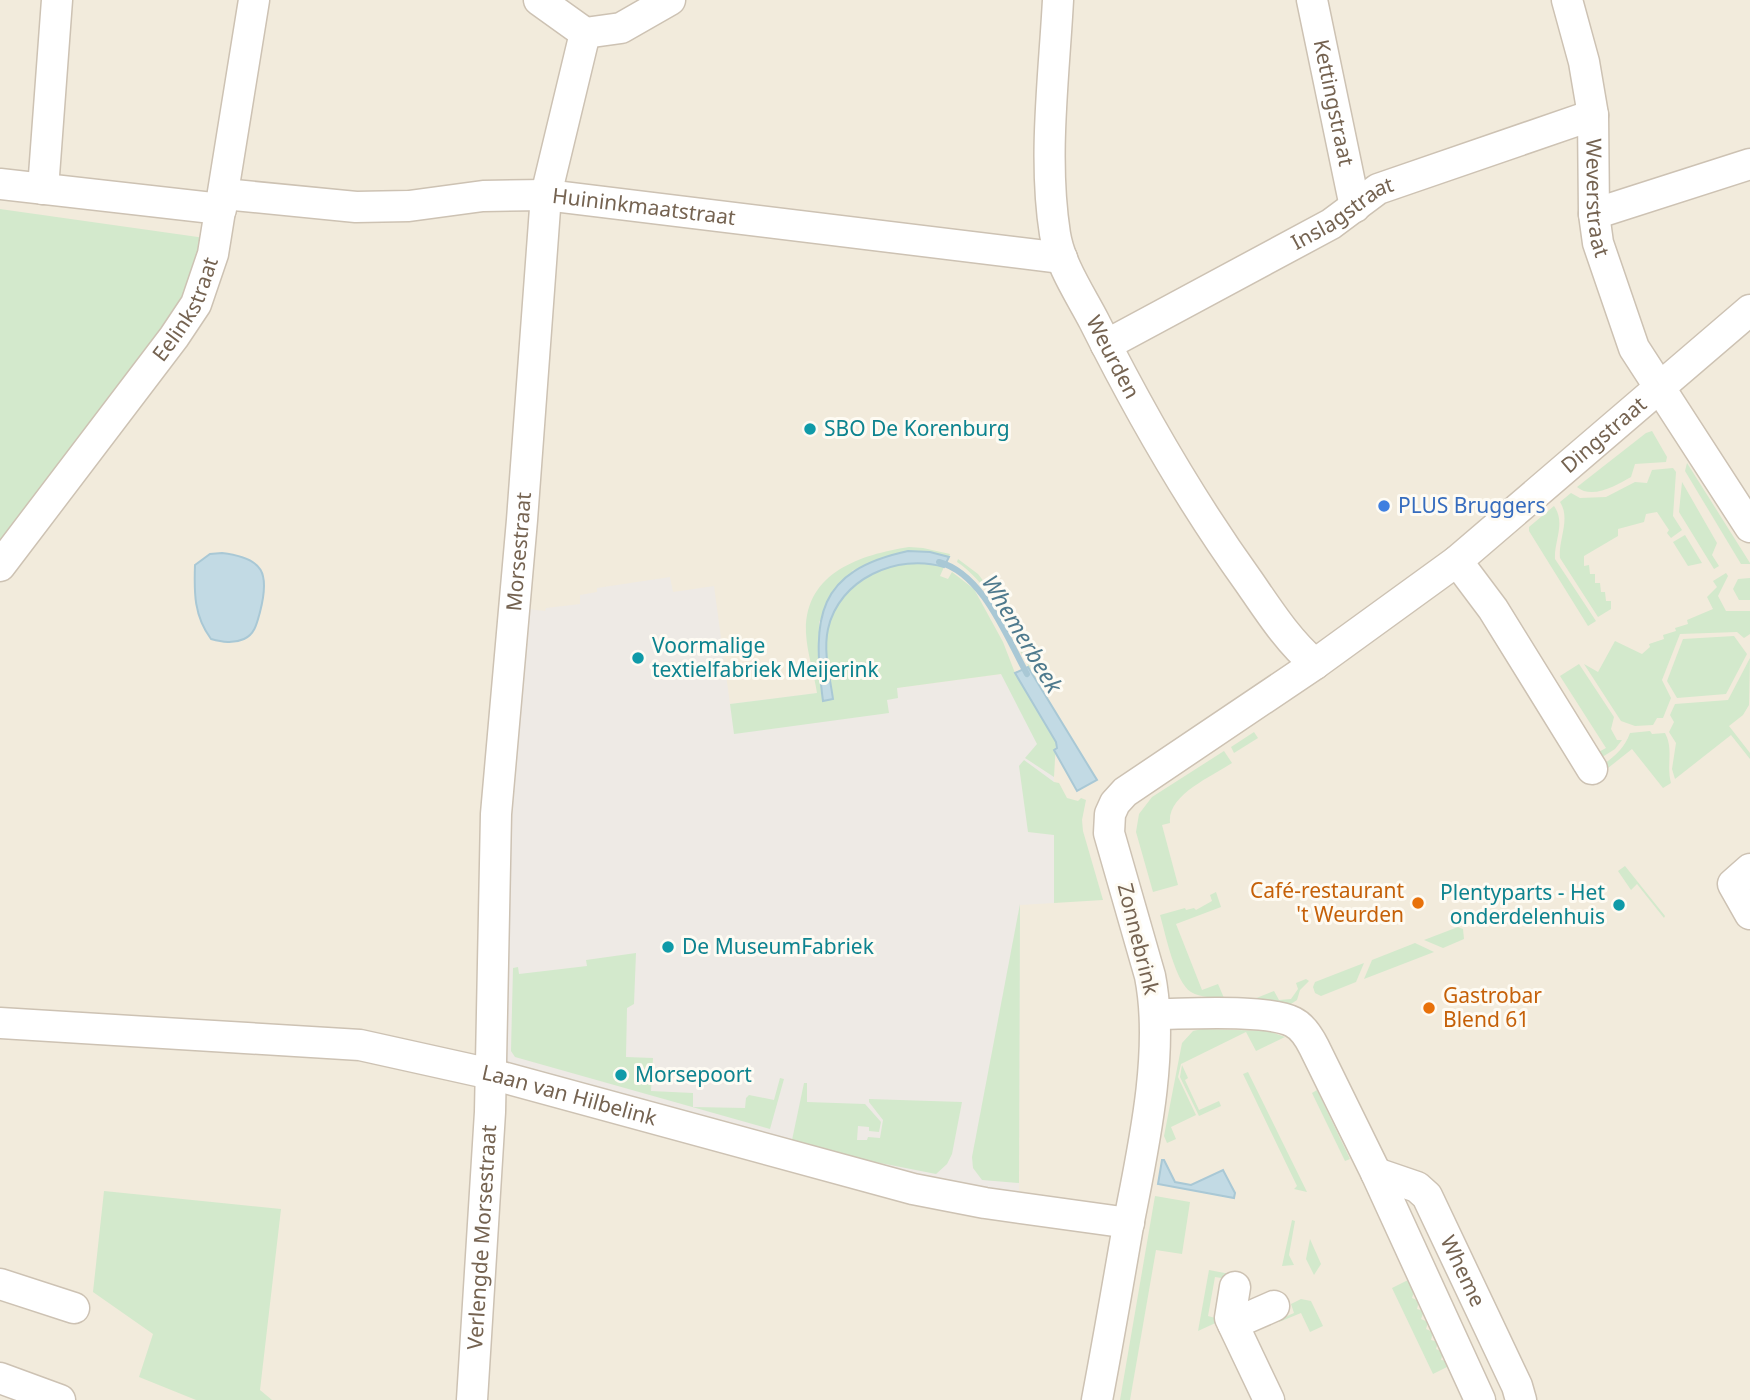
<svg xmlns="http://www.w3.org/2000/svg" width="1750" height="1400" font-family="'Noto Sans',sans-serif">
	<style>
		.residential { fill: #f2ebdc }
		.industrial { fill: #eeeae5 }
		.green { fill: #d3e9cc }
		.water { fill: #c2dae4; stroke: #a9c8d5; stroke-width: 2 }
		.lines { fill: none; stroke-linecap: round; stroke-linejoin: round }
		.stream { stroke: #a9c8d5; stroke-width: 6 }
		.minor-casing { stroke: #cdc2b3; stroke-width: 33 }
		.minor { stroke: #fff; stroke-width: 30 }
		.culture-dot { fill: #0f9aa8; stroke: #fefbf3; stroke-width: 2.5 }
		.shop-dot { fill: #3f7fe0; stroke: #fefbf3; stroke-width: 2.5 }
		.food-dot { fill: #e8710a; stroke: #fefbf3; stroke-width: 2.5 }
		.labels { text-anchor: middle; stroke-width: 6; stroke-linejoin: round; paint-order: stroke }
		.street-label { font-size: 21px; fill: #756351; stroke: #fefbf3 }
		.culture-label { font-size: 21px; fill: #0d838f; stroke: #fefbf3; text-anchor: start }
		.shop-label { font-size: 21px; fill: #366cbe; stroke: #fefbf3; text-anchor: start }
		.food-label { font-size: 21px; fill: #c56008; stroke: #fefbf3; text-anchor: end }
		.water-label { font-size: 23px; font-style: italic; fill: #4f7a8d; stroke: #fefbf3 }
	</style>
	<rect width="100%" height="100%" fill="#fbf8ed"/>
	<!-- residential -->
	<rect class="residential" x="0" y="0" width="1750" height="1400"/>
	<!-- industrial -->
	<polygon class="industrial" points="670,577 673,592 714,586 730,704 818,693 897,688 1010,673 1054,750 1054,903 1020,905 1019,1206 489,1072 510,607 545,611 546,608 580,604 580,595 597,592 597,588"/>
	<!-- green -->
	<g class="green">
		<polygon points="0,209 205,238 177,313 0,546"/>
		<path d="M1652 431 1667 457 1666 462 1635 464 1631 477C1617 485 1592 500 1577 487L1646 433Z"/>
		<polygon points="1687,463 1750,563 1750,564 1741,564 1685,471"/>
		<path d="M1673 468 1676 472 1673 516 1682 530 1671 538 1667 533 1669 530 1657 512 1646 514 1644 522 1618 529V536L1584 556V566L1589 565 1590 574H1595V583H1600L1601 592H1605L1606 601H1611V609L1598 617 1560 558C1558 540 1571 519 1560 502L1571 493 1580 498 1606 497 1635 482 1647 483 1652 470Z"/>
		<polygon points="1682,482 1717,543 1712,555 1719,566 1714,569 1679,512"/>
		<path d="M1554 506C1566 523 1554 541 1555 559L1596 621 1588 626 1529 531V527Z"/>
		<polygon points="1685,535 1702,563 1688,566 1673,542"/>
		<path d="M909 547 923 548 950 554 949 557 930 552 853 570 819 622 833 699C830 676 823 651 828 629 840 579 897 553 944 567L940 576 948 579 952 572 974 589 1003 642 1015 673 1056 742 1054 777 1025 758 1037 744 1001 674 897 688 898 698 887 700 889 713 734 734 730 704 817 693C814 673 807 653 806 633 804 573 859 555 909 547Z"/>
		<path d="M958 559 978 574 988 587 1037 680C1011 641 997 589 957 562Z"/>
		<polygon points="1726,573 1728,576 1718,596 1726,611 1750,611 1750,634 1744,638 1737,632 1680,634 1662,680 1671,698 1663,718 1657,718 1653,725 1635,726 1621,721 1584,664 1598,672 1615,641 1642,654 1650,647 1649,644 1664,639 1663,635 1676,631 1675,628 1688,624 1687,620 1713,609 1707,597 1717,587 1713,581"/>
		<polygon points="1750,578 1750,600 1739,600 1733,589 1738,579"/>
		<polygon points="1734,636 1747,654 1726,694 1677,698 1667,681 1683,639"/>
		<polygon points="1750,658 1749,705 1743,715 1729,726 1750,753 1750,759 1731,735 1675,779 1672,769 1676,743 1669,732 1674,722 1670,715 1675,704 1728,700"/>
		<polygon points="1579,664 1614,717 1611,729 1617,740 1622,740 1615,749 1596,761 1593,755 1606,748 1560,676"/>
		<path d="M1650 731 1652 734 1665 733C1674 750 1666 764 1671 783L1663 788 1632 749 1603 772 1599 768C1613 757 1624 750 1630 733Z"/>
		<polygon points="1254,732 1258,738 1234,753 1231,747"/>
		<path d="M1224 751 1232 763C1211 777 1167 795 1170 823L1162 825 1178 885 1153 892 1136 832 1139 814 1152 797Z"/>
		<polygon points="1024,760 1054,782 1059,783 1067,798 1078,801 1081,798 1086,800 1082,820 1083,831 1103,900 1054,903 1054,835 1028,832 1019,766"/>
		<polygon points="1625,866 1665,916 1664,918 1637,884 1631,890 1618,871"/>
		<path d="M1216 892 1221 907 1176 924 1202 990 1218 984 1224 998C1212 997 1201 998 1191 992 1175 982 1165 932 1160 915L1185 908 1186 910 1194 908 1196 910 1212 901 1210 895Z"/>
		<polygon points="1020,904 1019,1183 982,1180 973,1168 972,1157"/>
		<polygon points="1458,927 1463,929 1464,939 1443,948 1424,940"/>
		<polygon points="1415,943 1434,952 1364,979 1372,960"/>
		<polygon points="636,953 634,1004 627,1008 626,1057 653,1058 651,1091 693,1093 693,1107 745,1108 746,1098 749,1095 774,1100 780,1078 784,1079 770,1129 515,1057 511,1051 513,968 518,967 519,974 587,966 586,960"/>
		<polygon points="1364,963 1356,982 1321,996 1315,993 1313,987 1315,982"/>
		<polygon points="1306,979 1309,981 1300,990 1297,1000 1291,1004 1254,1003 1254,999 1274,991 1279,1000 1291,999 1298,989 1296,983"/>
		<polygon points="1202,1029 1269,1031 1285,1037 1256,1051 1246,1032 1181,1064 1178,1077 1196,1115 1171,1127 1176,1139 1167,1143 1164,1136 1182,1043 1193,1031"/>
		<polygon points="1182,1065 1188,1078 1185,1080 1199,1110 1219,1101 1221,1106 1199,1116 1180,1077"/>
		<polygon points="1248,1072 1307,1192 1294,1189 1297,1186 1243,1074"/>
		<polygon points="804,1083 807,1083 807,1102 865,1104 881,1122 879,1132 869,1131 869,1127 858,1126 857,1140 867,1140 868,1137 880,1138 883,1120 869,1102 869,1099 962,1102 952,1154 947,1164 936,1174 865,1160 792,1140"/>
		<polygon points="1317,1090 1350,1159 1345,1161 1312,1093"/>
		<polygon points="104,1191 281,1209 260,1390 272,1400 196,1400 139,1377 153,1334 93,1292"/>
		<polygon points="1155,1196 1190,1202 1182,1254 1156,1250 1130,1400 1120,1400"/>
		<polygon points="1292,1220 1295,1221 1289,1255 1294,1265 1282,1266"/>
		<polygon points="1310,1239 1321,1264 1314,1275 1306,1259"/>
		<polygon points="1209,1270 1235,1275 1234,1280 1215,1277 1208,1316 1222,1320 1198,1331"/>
		<polygon points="1416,1276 1418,1279 1412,1298 1419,1301 1417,1309 1424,1311 1421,1319 1428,1322 1426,1329 1433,1332 1431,1340 1438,1342 1436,1349 1443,1352 1441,1360 1457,1362 1433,1374 1392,1288"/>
		<polygon points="1301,1299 1311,1301 1323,1326 1310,1332 1301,1313 1279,1322 1278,1320 1294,1313 1291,1304"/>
	</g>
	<!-- water -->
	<g class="water">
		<path d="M908 551 930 552 949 557 944 567C897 553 839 579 828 629 823 652 830 677 833 699L823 701C812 617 816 571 908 551Z"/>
		<path d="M222 553C264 558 270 573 260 612 257 623 255 634 244 639 233 644 222 642 211 639 194 616 194 593 195 565L210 554Z"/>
		<polygon points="1028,667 1097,780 1077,791 1054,750 1057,748 1056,742 1015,673"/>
		<polygon points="1162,1160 1164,1160 1175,1182 1191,1185 1223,1170 1235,1193 1234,1198 1158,1184"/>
	</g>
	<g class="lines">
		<!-- stream -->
		<path class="stream" d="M939 562C983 574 1006 636 1027 674"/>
		<!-- minor casing -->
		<g class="minor-casing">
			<g id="minor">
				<polyline points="539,0 585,33 621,28 670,0"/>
				<path id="s1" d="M1058 0C1054 76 1043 159 1055 234 1060 265 1080 294 1094 321 1139 411 1190 500 1249 582 1269 611 1288 641 1315 664"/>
				<path id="s2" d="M1312 0 1355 207"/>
				<path id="s3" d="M1567 0 1584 62 1593 115 1594 214 1598 243 1634 348 1750 527"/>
				<polyline points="0,184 221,209"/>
				<polyline points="43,189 57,0"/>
				<path id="s4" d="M224 194 356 207 409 206 483 196 546 195 1062 258"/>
				<polyline points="1594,214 1750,164"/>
				<path id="s5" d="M1106 345 1331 224 1378 189 1593 115"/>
				<polyline points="1457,561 1493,609 1592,769"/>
				<path id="s6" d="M0 566 174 337 196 304 213 254 254 0"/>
				<polyline points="1750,869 1733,884 1750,914"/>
				<path d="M1156 1014C1187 1014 1268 1009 1293 1022 1303 1027 1309 1037 1314 1047L1376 1173 1480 1400"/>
				<path id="s7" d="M0 1023 360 1045 491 1074 913 1189 985 1203 1129 1223"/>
				<path id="s8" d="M1376 1173 1417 1187 1427 1196 1517 1386 1521 1400"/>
				<polyline points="0,1284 74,1308"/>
				<polyline points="1235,1287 1230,1318 1269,1400"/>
				<polyline points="1233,1324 1274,1306"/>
				<polyline points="0,1378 60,1400"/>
				<path id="s9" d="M472 1400 490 1112 496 814 522 520 546 195 585 33"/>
				<path id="s10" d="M1097 1400C1108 1342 1118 1284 1128 1226 1143 1149 1165 1052 1150 976L1109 833 1110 814 1115 803 1125 792 1315 664 1457 561 1750 310"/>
			</g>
		</g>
		<!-- minor -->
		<use href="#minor" class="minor"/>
	</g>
	<!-- markers -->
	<g class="culture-dot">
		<circle cx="810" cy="429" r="7"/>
		<circle cx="638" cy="658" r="7"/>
		<circle cx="1619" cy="905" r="7"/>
		<circle cx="668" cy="947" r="7"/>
		<circle cx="621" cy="1075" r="7"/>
	</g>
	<circle class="shop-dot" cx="1384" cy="506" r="7"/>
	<g class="food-dot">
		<circle cx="1418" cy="903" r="7"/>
		<circle cx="1429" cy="1008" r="7"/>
	</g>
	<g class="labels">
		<!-- street labels -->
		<g class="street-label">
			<text dy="7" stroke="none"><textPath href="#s2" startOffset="105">Kettingstraat</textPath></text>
			<text dy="7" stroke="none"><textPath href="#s3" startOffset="201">Weverstraat</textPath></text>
			<text dy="7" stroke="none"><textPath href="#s4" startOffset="422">Huininkmaatstraat</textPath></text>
			<text dy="7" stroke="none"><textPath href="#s5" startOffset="271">Inslagstraat</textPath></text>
			<text dy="7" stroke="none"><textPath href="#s6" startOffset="318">Eelinkstraat</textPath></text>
			<text dy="7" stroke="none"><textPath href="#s1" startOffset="371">Weurden</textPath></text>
			<text dy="7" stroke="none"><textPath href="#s10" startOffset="1222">Dingstraat</textPath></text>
			<text dy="7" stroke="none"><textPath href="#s9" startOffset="850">Morsestraat</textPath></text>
			<text transform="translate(1138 939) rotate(76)" y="7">Zonnebrink</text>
			<text dy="7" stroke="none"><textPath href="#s7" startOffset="576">Laan van Hilbelink</textPath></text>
			<text dy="7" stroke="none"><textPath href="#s9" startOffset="163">Verlengde Morsestraat</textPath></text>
			<text dy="7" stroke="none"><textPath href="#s8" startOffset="140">Wheme</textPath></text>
		</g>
		<!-- culture labels -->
		<g class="culture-label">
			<text x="824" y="436">SBO De Korenburg</text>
			<text x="652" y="653">Voormalige<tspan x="652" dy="24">textielfabriek Meijerink</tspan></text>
			<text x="1605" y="900" text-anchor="end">Plentyparts - Het<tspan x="1605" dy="24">onderdelenhuis</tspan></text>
			<text x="682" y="954">De MuseumFabriek</text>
			<text x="635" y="1082">Morsepoort</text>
		</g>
		<!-- shop labels -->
		<g class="shop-label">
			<text x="1398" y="513">PLUS Bruggers</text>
		</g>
		<!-- food labels -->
		<g class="food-label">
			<text x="1404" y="898">Café-restaurant<tspan x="1404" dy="24">'t Weurden</tspan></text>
			<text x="1443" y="1003" text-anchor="start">Gastrobar<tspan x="1443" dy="24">Blend 61</tspan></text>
		</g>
		<!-- water labels -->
		<g class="water-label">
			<text transform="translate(1022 634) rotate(59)" y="8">Whemerbeek</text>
		</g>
	</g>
</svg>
